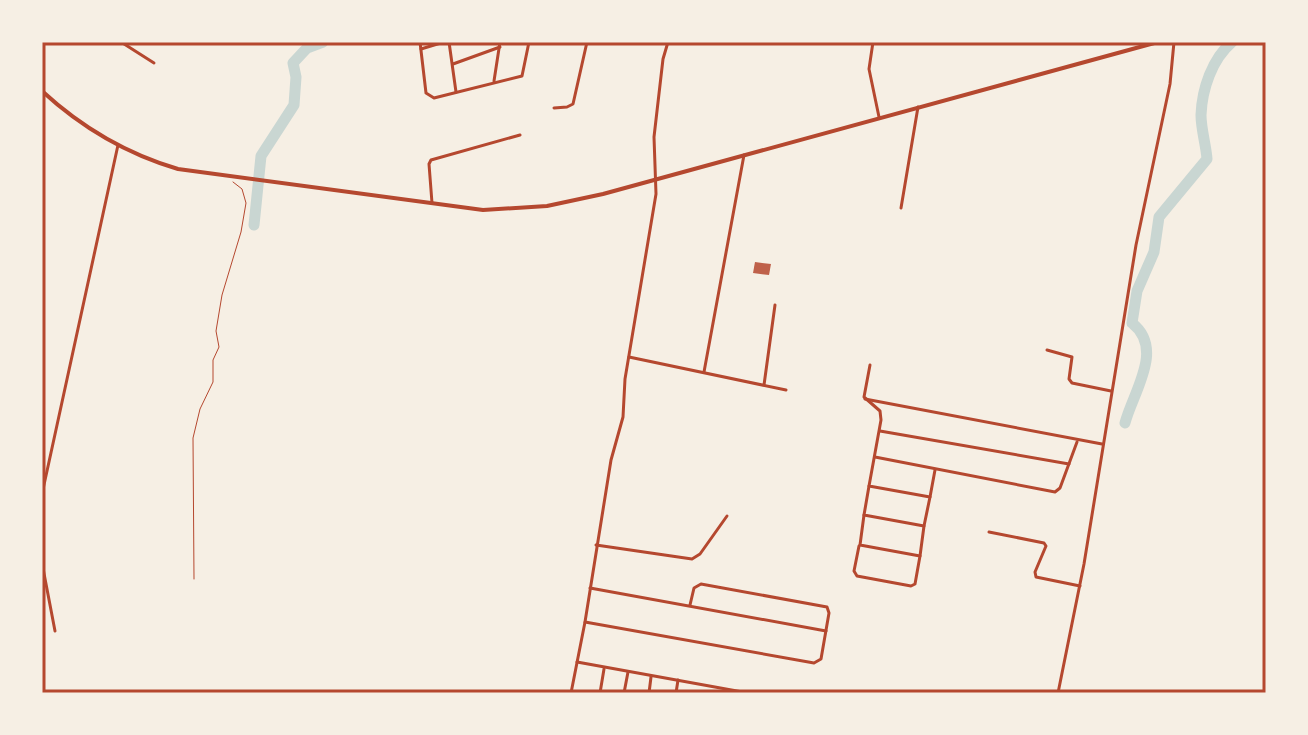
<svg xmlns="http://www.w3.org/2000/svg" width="1308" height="735" font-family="'Archivo Narrow',sans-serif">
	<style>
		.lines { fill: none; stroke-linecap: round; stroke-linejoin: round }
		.river { stroke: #c9d6d2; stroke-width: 11 }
		.building { fill: #bf614a }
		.path { stroke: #b5482f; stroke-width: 1 }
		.minor { stroke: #b5482f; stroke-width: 3 }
		.tertiary { stroke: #b5482f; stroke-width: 3 }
		.primary { stroke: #b5482f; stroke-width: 4 }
		.neatline { fill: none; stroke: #b5482f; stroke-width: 3 }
	</style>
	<rect width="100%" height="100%" fill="#f6efe4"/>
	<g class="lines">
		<!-- river -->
		<g class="river">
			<polyline points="254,225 261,156 294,105 296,77 293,63 307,48 323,42"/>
			<path d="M1125 423C1133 392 1165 349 1132 323L1137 291 1154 252 1159 217 1207 159C1206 145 1201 129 1201 115 1202 89 1212 59 1232 42"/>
		</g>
	</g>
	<!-- building -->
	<polygon class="building" points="755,262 771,264 769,275 753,273"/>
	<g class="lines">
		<!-- path -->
		<polyline class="path" points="194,579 193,438 200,409 213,382 213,360 219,347 216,331 222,295 241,232 246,203 242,189 233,182"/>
		<!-- minor -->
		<g class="minor">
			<polyline points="121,42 154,63"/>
			<polyline points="420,42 426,93 434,98 522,76 529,42"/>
			<polyline points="449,42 456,92"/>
			<polyline points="873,42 869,69 879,117"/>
			<polyline points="421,49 444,42"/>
			<polyline points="453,64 500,47"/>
			<polyline points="494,81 500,42"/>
			<polyline points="554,108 567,107 573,104 587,42"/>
			<polyline points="432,203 429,164 431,160 520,135"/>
			<polyline points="901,208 918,107"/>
			<polyline points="1047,350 1072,357 1069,379 1072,383 1111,391"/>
			<polyline points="629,357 786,390"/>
			<polyline points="870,365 864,397 880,411 881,420 869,486 930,497 935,470"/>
			<polyline points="704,372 744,155"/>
			<polyline points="764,385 775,305"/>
			<polyline points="865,399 1102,444"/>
			<polyline points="880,431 1069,464"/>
			<polyline points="875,457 1055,492 1060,488 1077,442"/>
			<polyline points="869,486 864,515 924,526 930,497"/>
			<polyline points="42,494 118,145"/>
			<polyline points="864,515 860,545 920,556 924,526"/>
			<polyline points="989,532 1044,543 1046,546 1035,572 1036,577 1080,586"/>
			<polyline points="596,545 692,559 700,554 727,516"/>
			<polyline points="859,546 854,571 857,576 911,586 915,584 920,556"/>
			<polyline points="42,563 55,631"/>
			<polyline points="590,588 826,631"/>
			<polyline points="585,622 814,663 821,659 829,613 827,607 701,584 694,588 690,605"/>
			<polyline points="577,662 748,693"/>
			<polyline points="571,693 585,622 611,460 623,417 625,379 656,194 654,137 663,59 668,42"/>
			<polyline points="600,693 604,669"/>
			<polyline points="624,693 628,672"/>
			<polyline points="649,693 651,677"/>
			<polyline points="676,693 678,680"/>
		</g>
		<!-- tertiary -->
		<polyline class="tertiary" points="1058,693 1084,564 1136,245 1170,84 1174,42"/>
		<!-- primary -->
		<path class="primary" d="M42 91C81 127 127 154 178 169L483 210 547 206 603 194 1158 42"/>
	</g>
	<!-- border -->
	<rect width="1308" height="735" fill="none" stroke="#f6efe4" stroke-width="88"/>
	<rect x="44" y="44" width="1220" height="647" class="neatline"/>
</svg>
